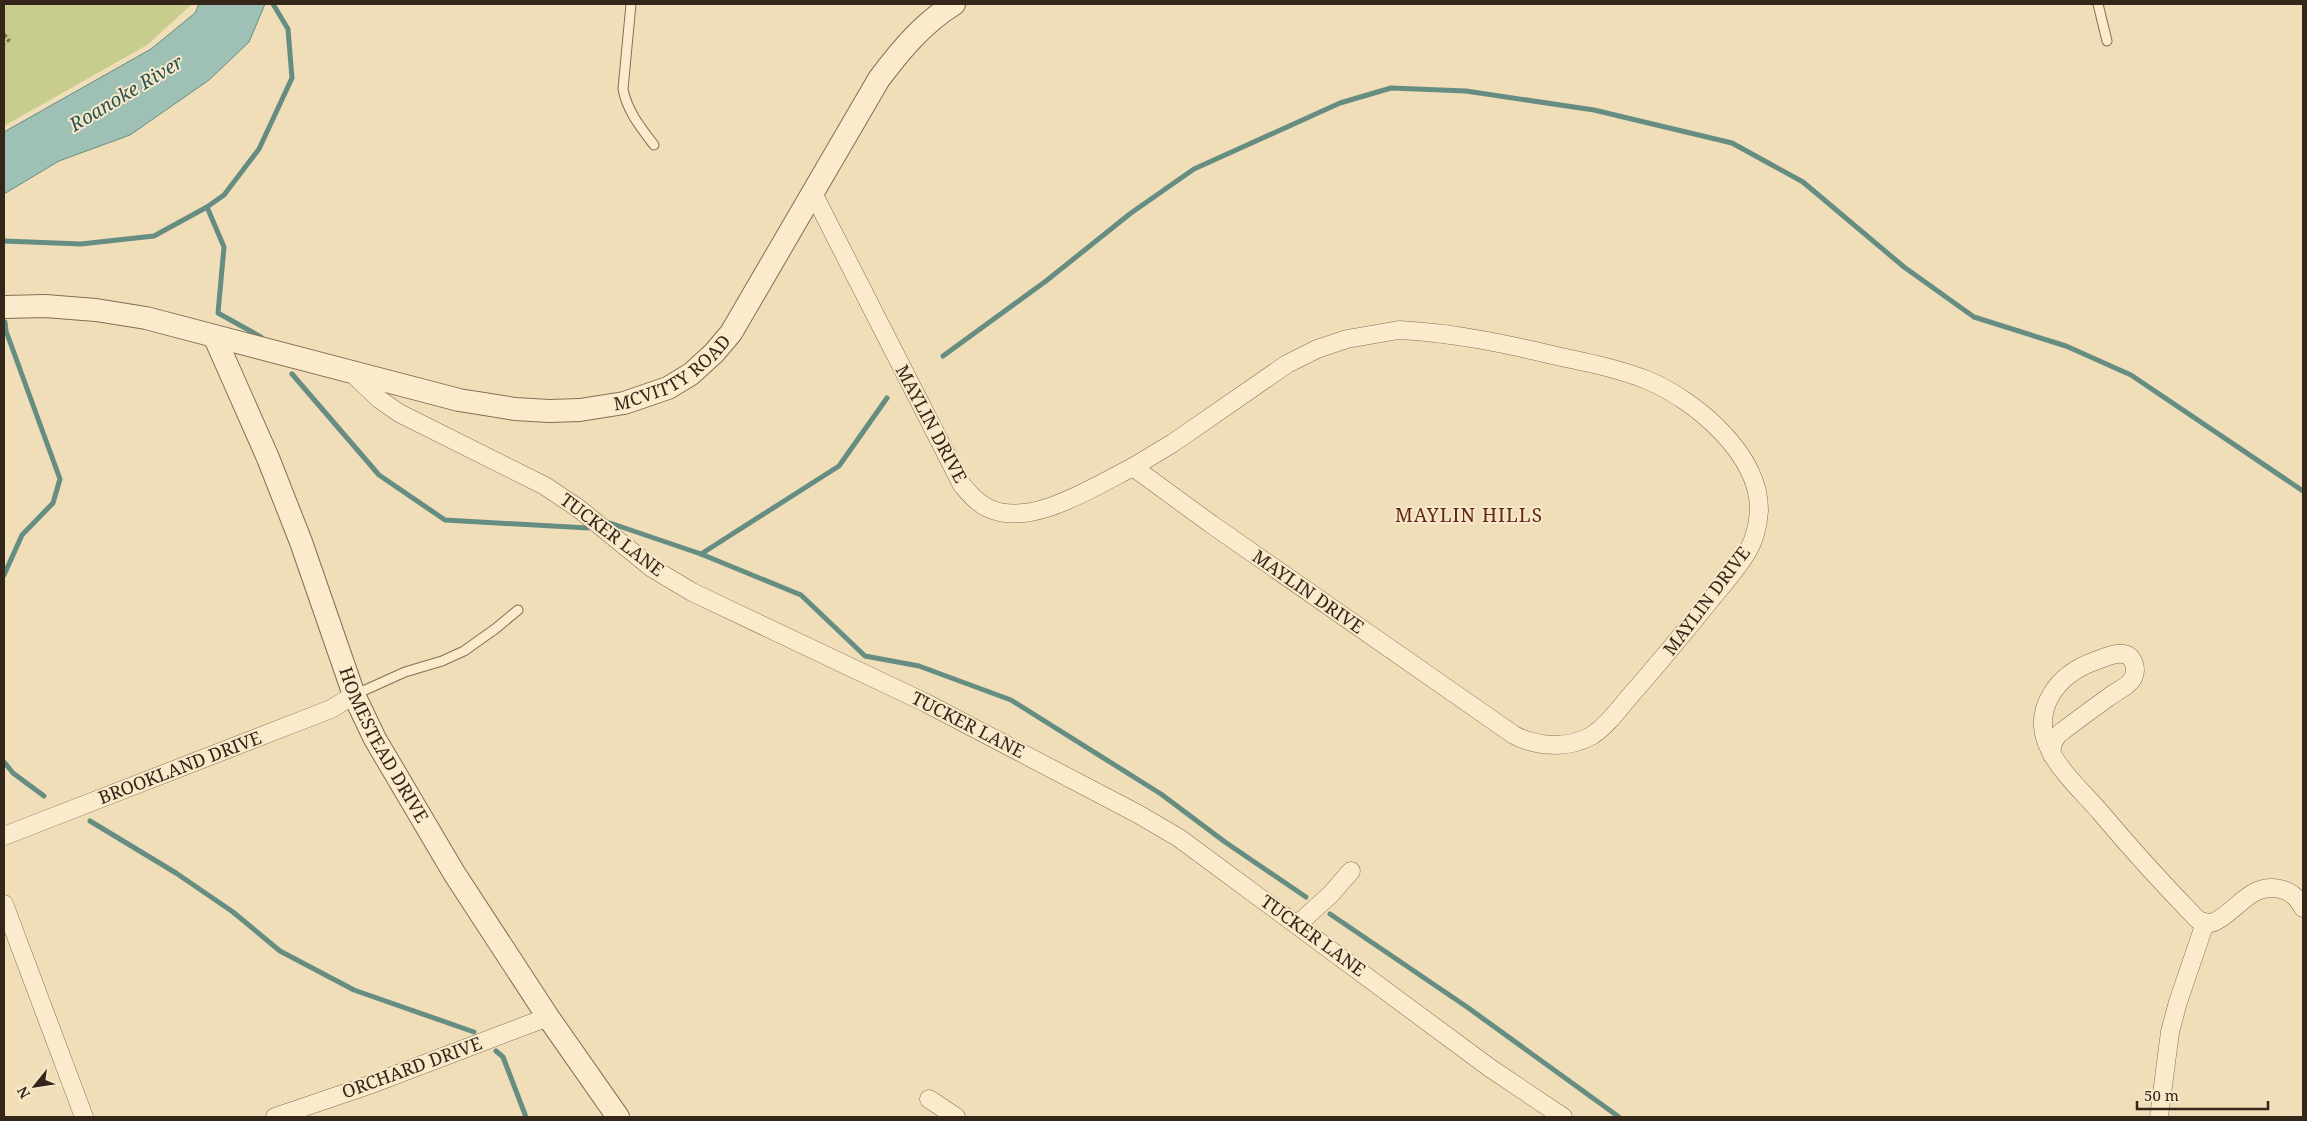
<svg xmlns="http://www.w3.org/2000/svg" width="2307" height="1121" font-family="'Noto Serif',serif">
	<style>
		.green { fill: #c8cd8d }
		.water { fill: #9ec0b5; stroke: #668d82 }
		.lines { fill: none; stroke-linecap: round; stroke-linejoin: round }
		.stream { stroke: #668d82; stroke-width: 5 }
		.service-casing { stroke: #866d53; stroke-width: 11 }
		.minor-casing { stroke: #866d53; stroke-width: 19 }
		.tertiary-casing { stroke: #866d53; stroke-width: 24 }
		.path { stroke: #866d53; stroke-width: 3; stroke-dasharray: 4 2.5; stroke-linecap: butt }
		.service { stroke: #faebcc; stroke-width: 9 }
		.minor { stroke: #faebcc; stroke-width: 18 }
		.tertiary { stroke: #faebcc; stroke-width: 22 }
		.labels { text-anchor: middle; stroke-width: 4; stroke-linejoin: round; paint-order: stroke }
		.street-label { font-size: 18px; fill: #342619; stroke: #f7e8c9 }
		.water-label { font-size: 19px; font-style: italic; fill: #285551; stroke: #f7e8c9 }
		.neighbourhood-label { font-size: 19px; letter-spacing: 1px; fill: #632517; stroke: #f7e8c9 }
	</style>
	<rect width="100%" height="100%" fill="#f0deb9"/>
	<!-- green -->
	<polygon class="green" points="4,4 192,4 147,45 4,126"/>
	<!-- water -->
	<polygon class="water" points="199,4 265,4 249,42 209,80 130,135 59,161 4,194 4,132 151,49 195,13"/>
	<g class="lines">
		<!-- stream -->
		<g class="stream">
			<polyline points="207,207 224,247 218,313 261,337"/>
			<polyline points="4,241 81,244 154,236 207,207 224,195 259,149 292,78 288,29 273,4"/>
			<polyline points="943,356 1046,281 1131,213 1194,169 1340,103 1391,88 1466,91 1594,110 1732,143 1803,182 1904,267 1974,317 2066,346 2131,375 2303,491"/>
			<polyline points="292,374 379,475 445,520 588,528"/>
			<polyline points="610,523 701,554 801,595 865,656 919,666 1011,700 1161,794 1225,842 1306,897"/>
			<polyline points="701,554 839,466 887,398"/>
			<polyline points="4,575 22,535 53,503 60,479 6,331 5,322"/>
			<polyline points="4,762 13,773 44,796"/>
			<polyline points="90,821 176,873 233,912 280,951 354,990 474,1032"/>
			<polyline points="1330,914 1467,1007 1619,1117"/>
			<polyline points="496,1051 503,1057 526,1117"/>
		</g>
		<!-- service casing -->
		<g class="service-casing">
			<g id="service">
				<path d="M631 4 623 89C627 111 641 128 654 145"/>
				<polyline points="2098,4 2107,41"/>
				<polyline points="354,695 405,672 442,661 464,651 495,629 518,610"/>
			</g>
		</g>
		<!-- minor casing -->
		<g class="minor-casing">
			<g id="minor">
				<path d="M813 193 962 485C970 494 977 503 988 508 1030 529 1095 486 1133 467"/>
				<path d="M1399 330C1455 333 1507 344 1561 357 1590 363 1619 369 1647 380 1695 400 1760 454 1759 511 1758 524 1755 538 1749 549 1736 572 1716 592 1700 613 1677 641 1654 669 1630 696 1618 710 1607 726 1591 736 1567 749 1537 747 1514 735L1211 524 1133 467 1173 443 1287 364 1317 349 1347 339Z"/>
				<polyline points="351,372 379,399 399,413 545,486 578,508 652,568 692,592 926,703 1138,814 1179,838 1490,1068 1563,1117"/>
				<path d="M2052 755C2051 745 2053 740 2060 733 2076 721 2092 709 2109 697 2115 692 2125 688 2130 682 2135 677 2136 670 2134 664 2128 646 2108 656 2095 661 2078 667 2061 678 2051 695 2023 742 2074 781 2101 813 2132 850 2164 885 2198 920 2204 922 2210 925 2216 921 2238 910 2251 882 2280 889 2290 891 2298 898 2303 908"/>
				<polyline points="4,836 331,709 354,695"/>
				<polyline points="4,904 84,1117"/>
				<polyline points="1298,924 1331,894 1351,871"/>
				<polyline points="929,1099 956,1117"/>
				<polyline points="275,1117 369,1085 548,1017"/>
				<polyline points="2159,1117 2170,1032 2178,1002 2205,923"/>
			</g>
		</g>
		<!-- tertiary casing -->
		<g class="tertiary-casing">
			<g id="tertiary">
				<path id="s1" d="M4 307 45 306 96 310 146 318 459 400 515 409 549 411 580 410 624 403 668 388 691 374 714 353 731 333 879 79C900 51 923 23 954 4"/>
				<path id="s2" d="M215 338 268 458 301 542 354 695 375 739 454 873 548 1017 618 1117"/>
			</g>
		</g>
		<!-- path -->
		<polyline class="path" points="4,34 9,40 4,44"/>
		<!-- service -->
		<use href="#service" class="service"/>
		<!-- minor -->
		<use href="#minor" class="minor"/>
		<!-- tertiary -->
		<use href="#tertiary" class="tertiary"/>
	</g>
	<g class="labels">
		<!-- street labels -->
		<g class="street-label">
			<text dy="6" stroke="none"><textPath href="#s1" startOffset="690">MCVITTY ROAD</textPath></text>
			<text transform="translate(931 424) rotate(62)" y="6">MAYLIN DRIVE</text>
			<text transform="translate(612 535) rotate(37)" y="6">TUCKER LANE</text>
			<text transform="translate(1308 592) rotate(35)" y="6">MAYLIN DRIVE</text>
			<text transform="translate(1707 601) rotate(-53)" y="6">MAYLIN DRIVE</text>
			<text transform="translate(968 725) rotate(27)" y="6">TUCKER LANE</text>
			<text dy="6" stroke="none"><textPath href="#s2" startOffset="441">HOMESTEAD DRIVE</textPath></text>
			<text transform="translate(180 768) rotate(-21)" y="6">BROOKLAND DRIVE</text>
			<text transform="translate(1313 936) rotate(36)" y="6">TUCKER LANE</text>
			<text transform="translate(412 1068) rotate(-20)" y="6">ORCHARD DRIVE</text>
		</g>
		<!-- water labels -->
		<g class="water-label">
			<text transform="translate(126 93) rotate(-31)" y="7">Roanoke River</text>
		</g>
		<!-- neighbourhood labels -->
		<g class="neighbourhood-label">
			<text x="1469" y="522">MAYLIN HILLS</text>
		</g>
	</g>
	<!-- border -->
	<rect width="2307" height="1121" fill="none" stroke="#342619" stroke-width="10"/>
	<!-- north arrow -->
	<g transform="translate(35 1086) rotate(240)" stroke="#f7e8c9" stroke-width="4" paint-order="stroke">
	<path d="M0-4L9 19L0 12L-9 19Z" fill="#342619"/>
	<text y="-8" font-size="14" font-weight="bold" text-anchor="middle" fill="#342619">N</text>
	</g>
	<!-- scale -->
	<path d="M2137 1101v8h131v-8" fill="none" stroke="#342619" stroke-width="2.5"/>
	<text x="2144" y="1101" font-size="15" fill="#342619" stroke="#f7e8c9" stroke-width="4" paint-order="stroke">50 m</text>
</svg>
